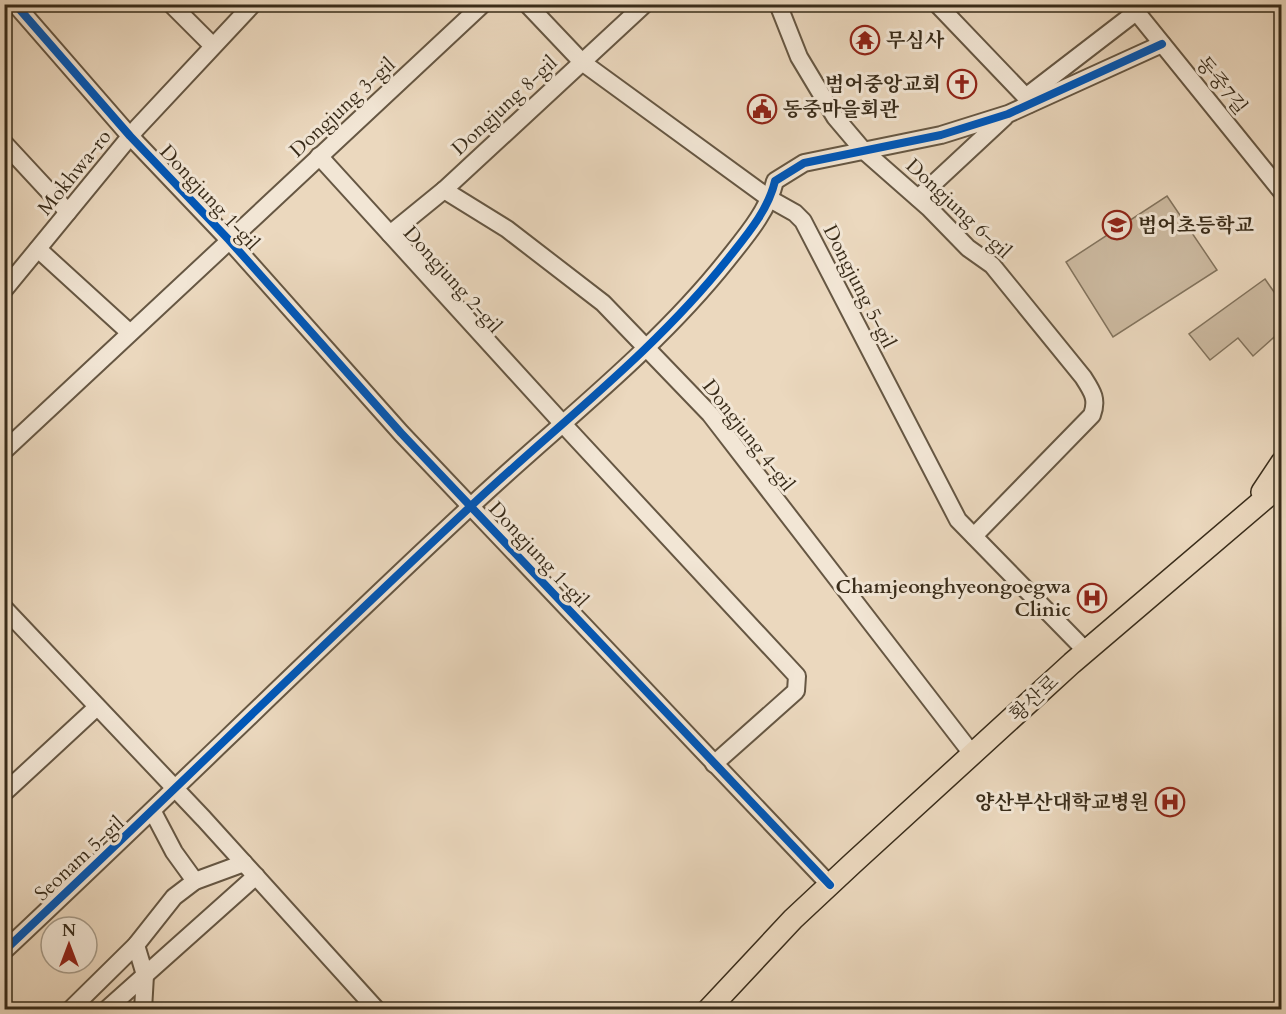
<svg xmlns="http://www.w3.org/2000/svg" width="1286" height="1014" font-family="Cardo,'Noto Serif KR',serif">
	<style>
		.green { fill: #cdbba2; stroke: #83745e; stroke-width: 1.5 }
		.lines { fill: none; stroke-linecap: round; stroke-linejoin: round }
		.minor-casing { stroke: #665743; stroke-width: 20 }
		.major-casing { stroke: #392c1a; stroke-width: 24 }
		.minor { stroke: #f2e6d5; stroke-width: 16 }
		.major { stroke: #ebd8be; stroke-width: 21 }
		.cycleway-casing { stroke: #f2e6d5; stroke-width: 11 }
		.cycleway { stroke: #0057b8; stroke-width: 8 }
		.labels { text-anchor: middle; stroke-width: 6; stroke-linejoin: round; paint-order: stroke }
		.poi-label { font-size: 20px; font-weight: bold; fill: #392c1a; stroke: #f2e6d5; text-anchor: start }
		.street-label { font-size: 20px; fill: #392c1a; stroke: #f2e6d5 }
	</style>
	<rect width="100%" height="100%" fill="#ebd8be"/>
	<filter id="stains"><feTurbulence type="fractalNoise" baseFrequency=".00333" numOctaves="4"/><feColorMatrix values="0 0 0 0 .2 0 0 0 0 .09 0 0 0 0 .02 0 0 0 .5 -.17"/></filter>
	<radialGradient id="worn" r=".72"><stop offset=".6" stop-color="#630" stop-opacity="0"/><stop offset="1" stop-color="#630" stop-opacity=".3"/></radialGradient>
	<!-- green -->
	<g class="green">
		<polygon points="1167,196 1217,270 1113,337 1066,262"/>
		<polygon points="1265,279 1281,302 1281,331 1253,356 1238,338 1210,360 1189,334"/>
	</g>
	<g class="lines">
		<!-- minor casing -->
		<g class="minor-casing">
			<g id="minor">
				<polyline points="15,4 130,136 229,240 401,433 830,885"/>
				<polyline points="171,4 213,46"/>
				<polyline points="527,4 582,62 770,199 795,213 803,221 958,520 1086,651"/>
				<path d="M778 4 799 57 835 117 863 150 929 208 968 248 992 265 1083 377C1092 391 1098 399 1092 415L974 536"/>
				<polyline points="937,4 1025,96 1029,104"/>
				<polyline points="1130,4 1282,192"/>
				<polyline points="1032,92 1136,12"/>
				<polyline points="4,143 68,212"/>
				<polyline points="319,156 563,424 797,676 796,691 714,764"/>
				<polyline points="444,190 507,229 603,303 710,414 973,755"/>
				<polyline points="918,198 1005,117"/>
				<polyline points="390,234 444,190 645,4"/>
				<polyline points="38,249 129,332"/>
				<polyline points="4,290 137,128 253,4"/>
				<polyline points="4,451 483,4"/>
				<polyline points="4,608 204,819 377,1010"/>
				<polyline points="4,793 97,707"/>
				<polyline points="153,812 174,852 195,881"/>
				<polyline points="136,945 145,975 143,1010"/>
				<path d="M4 951C161 804 313 653 470 507 556 426 653 353 727 260 746 236 768 211 775 181L804 163 941 135 1008 114 1162 44"/>
				<polyline points="70,1010 136,945 174,897 195,881 244,863"/>
				<polyline points="106,1010 256,876"/>
			</g>
		</g>
		<!-- major casing -->
		<g class="major-casing">
			<g id="major">
				<polyline points="1262,492 1282,462"/>
				<polyline points="708,1010 793,919 853,863 1072,663 1282,484"/>
			</g>
		</g>
		<!-- minor -->
		<use href="#minor" class="minor"/>
		<!-- major -->
		<use href="#major" class="major"/>
		<!-- cycleway casing -->
		<g class="cycleway-casing">
			<g id="cycleway">
				<polyline points="15,4 130,136 229,240 401,433 830,885"/>
				<path d="M4 951C161 804 313 653 470 507 556 426 653 353 727 260 746 236 768 211 775 181L804 163 941 135 1008 114 1162 44"/>
			</g>
		</g>
		<!-- cycleway -->
		<use href="#cycleway" class="cycleway"/>
	</g>
	<!-- icons -->
	<defs>
		<g id="temple-ring" transform="scale(1.5)"><circle r="9.5" fill="#f2e6d5" stroke="#8f2418" stroke-width="1.5"/><path d="M0-6L5-2H3V0L6.5 2.5H4V6H1.5V3h-3V6H-4V2.5H-6.5L-3 0V-2H-5Z" fill="#8f2418"/></g>
		<g id="church-ring" transform="scale(1.5)"><circle r="9.5" fill="#f2e6d5" stroke="#8f2418" stroke-width="1.5"/><path d="M-1.2-6h2.4v3.5h3.3v2.4h-3.3V6h-2.4V-.1h-3.3v-2.4h3.3Z" fill="#8f2418"/></g>
		<g id="civic-ring" transform="scale(1.5)"><circle r="9.5" fill="#f2e6d5" stroke="#8f2418" stroke-width="1.5"/><path d="M-.6-6.5H3V-4.5H.6V-3L4-1V1h2V6H-6V1h2V-1L-.6-3ZM-1.2 2.5V6h2.4V2.5Z" fill="#8f2418"/></g>
		<g id="school-ring" transform="scale(1.5)"><circle r="9.5" fill="#f2e6d5" stroke="#8f2418" stroke-width="1.5"/><path d="M0-5L7-2L0 1L-7-2ZM-4 1L0 2.5L4 1V4Q0 6-4 4Z" fill="#8f2418"/></g>
		<g id="hospital-ring" transform="scale(1.5)"><circle r="9.5" fill="#f2e6d5" stroke="#8f2418" stroke-width="1.5"/><path d="M-5-5h3v3.5h4V-5h3V5h-3V1.5h-4V5h-3Z" fill="#8f2418"/></g>
	</defs>
	<g fill-rule="evenodd">
		<use href="#temple-ring" x="865" y="40"/>
		<use href="#church-ring" x="962" y="84"/>
		<use href="#civic-ring" x="762" y="109"/>
		<use href="#school-ring" x="1117" y="225"/>
		<use href="#hospital-ring" x="1092" y="598"/>
		<use href="#hospital-ring" x="1170" y="802"/>
	</g>
	<g class="labels">
		<!-- poi labels -->
		<g class="poi-label">
			<text x="886" y="47">무심사</text>
			<text x="941" y="91" text-anchor="end">범어중앙교회</text>
			<text x="783" y="116">동중마을회관</text>
			<text x="1138" y="232">범어초등학교</text>
			<text x="1071" y="593" text-anchor="end">Chamjeonghyeongoegwa<tspan x="1071" dy="23">Clinic</tspan></text>
			<text x="1149" y="809" text-anchor="end">양산부산대학교병원</text>
		</g>
		<!-- street labels -->
		<g class="street-label">
			<text transform="translate(1222 85) rotate(51)" y="7">동중7길</text>
			<text transform="translate(504 105) rotate(-43)" y="7">Dongjung 8-gil</text>
			<text transform="translate(342 107) rotate(-43)" y="7">Dongjung 3-gil</text>
			<text transform="translate(74 172) rotate(-51)" y="7">Mokhwa-ro</text>
			<text transform="translate(210 197) rotate(47)" y="7">Dongjung 1-gil</text>
			<text transform="translate(959 208) rotate(43)" y="7">Dongjung 6-gil</text>
			<text transform="translate(453 279) rotate(48)" y="7">Dongjung 2-gil</text>
			<text transform="translate(860 286) rotate(63)" y="7">Dongjung 5-gil</text>
			<text transform="translate(749 435) rotate(52)" y="7">Dongjung 4-gil</text>
			<text transform="translate(539 554) rotate(47)" y="7">Dongjung 1-gil</text>
			<text transform="translate(1034 698) rotate(-43)" y="7">황산로</text>
			<text transform="translate(79 858) rotate(-43)" y="7">Seonam 5-gil</text>
		</g>
	</g>
	<!-- margin -->
	<rect width="1286" height="1014" fill="none" stroke="#ebd8be" stroke-width="24"/>
	<rect x="6" y="6" width="1274" height="1002" fill="none" stroke="#392c1a" stroke-width="3"/>
	<rect x="12" y="12" width="1262" height="990" fill="none" stroke="#392c1a" stroke-width="1.5"/>
	<!-- north arrow -->
	<g transform="translate(69 945)"><circle r="28" fill="#f2e6d5" stroke="#a89c8a" stroke-width="1.5"/>
	<path d="M0-4.5L10 22L0 15L-10 22Z" fill="#8f2418"/>
	<text y="-9" font-size="16" font-weight="bold" text-anchor="middle" fill="#392c1a">N</text>
	</g>
	<rect width="100%" height="100%" filter="url(#stains)"/>
	<rect width="100%" height="100%" fill="url(#worn)"/>
</svg>
